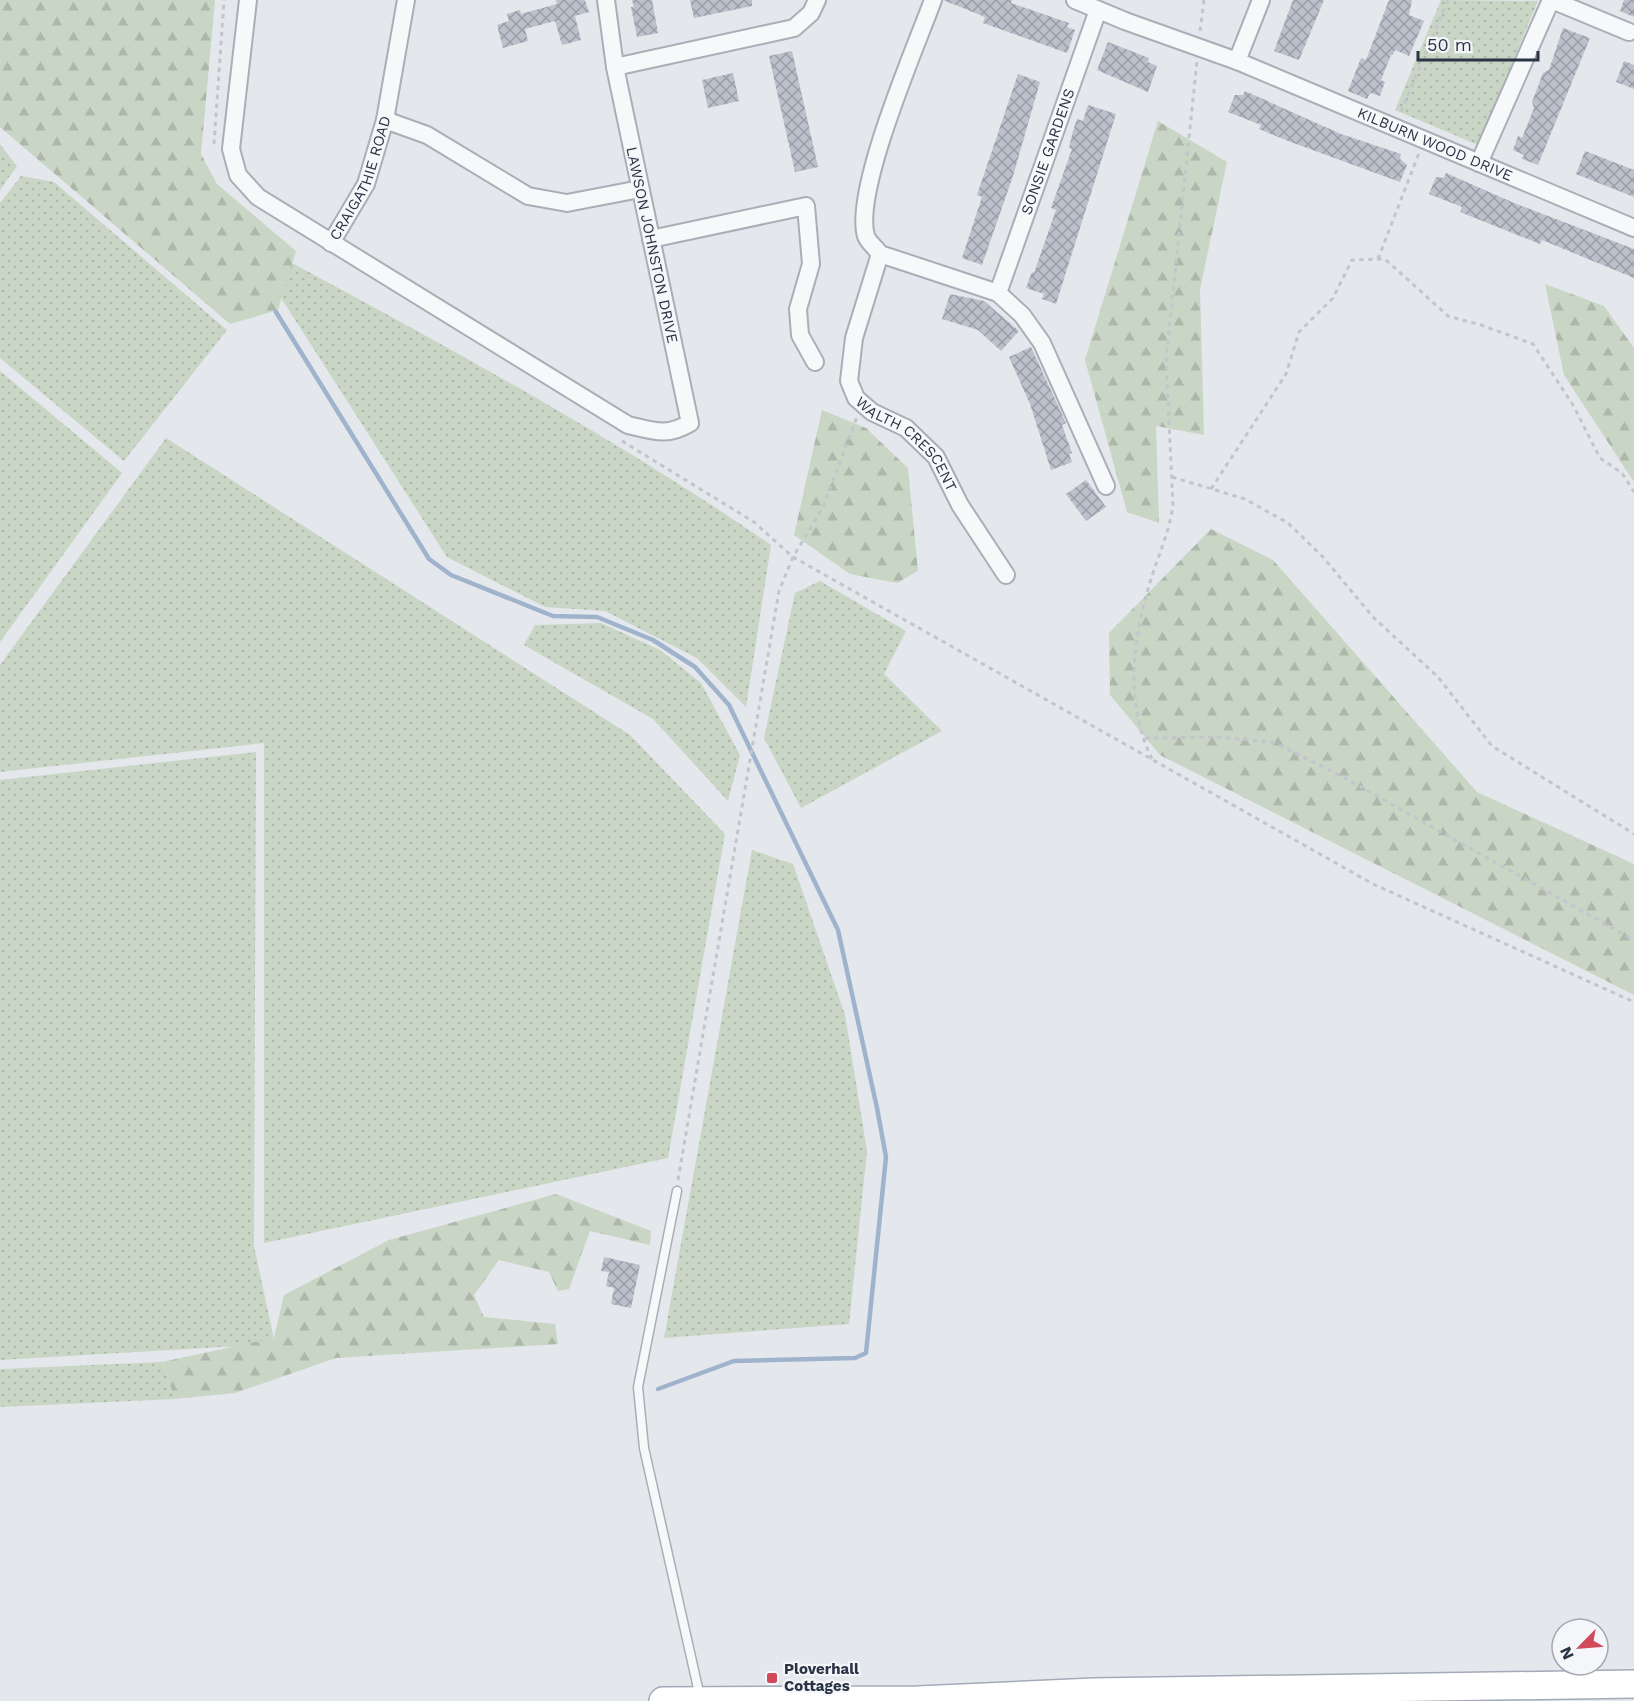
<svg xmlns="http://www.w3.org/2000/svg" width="1634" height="1701" font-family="'Work Sans',sans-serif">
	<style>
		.grass { fill: url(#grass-dots) }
		.forest { fill: url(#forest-firs) }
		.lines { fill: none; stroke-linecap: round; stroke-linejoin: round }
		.stream { stroke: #9fb4cc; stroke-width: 4.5 }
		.building { fill: url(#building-cross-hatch) }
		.lane-casing { stroke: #a9aeb7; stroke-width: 11 }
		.street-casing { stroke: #a9aeb7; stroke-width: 20 }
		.primary-casing { stroke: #a3abb8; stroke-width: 30 }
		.path { stroke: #c2c5cb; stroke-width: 3; stroke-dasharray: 4.5 4.5; stroke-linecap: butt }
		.lane { stroke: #f7f8fa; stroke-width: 8 }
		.street { stroke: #f7f8fa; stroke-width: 16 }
		.primary { stroke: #fff; stroke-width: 27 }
		.poi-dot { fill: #d1495b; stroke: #f4f6f9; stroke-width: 2 }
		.labels { text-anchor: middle; stroke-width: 4.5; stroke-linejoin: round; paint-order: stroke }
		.street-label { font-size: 15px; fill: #2b3445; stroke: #f4f6f9 }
		.poi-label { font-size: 15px; font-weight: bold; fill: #2b3445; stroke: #f4f6f9; text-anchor: start }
	</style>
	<defs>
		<pattern id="grass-dots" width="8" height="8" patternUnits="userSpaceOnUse" patternTransform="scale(1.5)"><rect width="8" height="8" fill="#c9d6c5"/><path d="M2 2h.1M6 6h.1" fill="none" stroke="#adb8ab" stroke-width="1.8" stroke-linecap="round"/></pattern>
		<pattern id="forest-firs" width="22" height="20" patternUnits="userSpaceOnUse" patternTransform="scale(1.5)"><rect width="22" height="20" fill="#c9d6c5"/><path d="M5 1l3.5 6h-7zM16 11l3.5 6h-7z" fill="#adb8ab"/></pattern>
		<pattern id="building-cross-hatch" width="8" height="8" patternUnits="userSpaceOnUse" patternTransform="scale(1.5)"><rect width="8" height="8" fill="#bbc0ca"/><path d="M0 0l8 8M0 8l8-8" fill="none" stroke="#989da6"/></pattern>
	</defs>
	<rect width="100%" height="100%" fill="#e4e7ec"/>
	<!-- grass -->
	<g class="grass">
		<polygon points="1441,0 1538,1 1478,145 1395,110"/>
		<polygon points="0,144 17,166 0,190"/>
		<polygon points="21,176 54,182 227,330 124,461 0,358 0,203"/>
		<path d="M292 263C455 351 619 440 771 545L746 707 697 658 605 611 545 607 447 557 276 290Z"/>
		<polygon points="0,371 122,473 0,642"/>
		<polygon points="166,438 630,735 725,834 668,1158 264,1243 264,743 0,772 0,665"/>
		<polygon points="820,581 906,631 884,674 942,731 801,808 764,738 795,593"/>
		<polygon points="601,623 660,650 701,683 740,755 728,801 653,719 524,645 535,625"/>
		<polygon points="256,752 254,1246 275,1344 0,1360 0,780"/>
		<polygon points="752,850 793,864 845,1015 867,1151 849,1324 664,1338"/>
		<polygon points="162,1362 175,1399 0,1407 0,1369"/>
	</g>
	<!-- forest -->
	<g class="forest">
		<polygon points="0,0 215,0 201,154 217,184 296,251 278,310 230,324 0,127"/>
		<polygon points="1158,121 1227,162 1200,289 1204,435 1156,426 1159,523 1127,512 1085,360"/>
		<polygon points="1545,284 1604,306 1634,348 1634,482 1564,375"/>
		<polygon points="822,410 866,428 908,468 918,571 897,583 850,574 794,535"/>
		<polygon points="1211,529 1273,560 1477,792 1634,864 1634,995 1160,755 1110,695 1109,633"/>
		<polygon points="556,1194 651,1231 650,1245 590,1231 569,1289 558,1291 549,1272 499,1260 474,1295 484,1317 555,1324 558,1344 336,1358 235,1393 175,1399 162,1362 274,1338 284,1295 389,1240"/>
	</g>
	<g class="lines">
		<!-- stream -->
		<polyline class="stream" points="276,312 429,559 451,575 553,616 597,617 653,640 695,667 729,705 838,930 877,1108 886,1157 866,1353 855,1358 734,1361 658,1389"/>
	</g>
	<!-- building -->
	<g class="building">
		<polygon points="556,0 585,0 589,12 575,16 581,40 562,45 555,21 525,29 528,41 503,48 497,25 509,21 507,14 520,10 521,14 557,4"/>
		<polygon points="632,0 652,0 658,33 637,37 631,7 634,7"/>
		<polygon points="690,0 752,0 752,6 694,18"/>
		<polygon points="943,0 1012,0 1011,3 1069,23 1067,27 1075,30 1067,53 983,23 985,17"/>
		<polygon points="1293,0 1324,0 1299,60 1274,51"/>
		<polygon points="1389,0 1412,0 1409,15 1424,21 1409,56 1395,50 1393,55 1391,55 1381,80 1385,82 1380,96 1370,93 1367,99 1348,91 1361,58 1366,60"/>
		<polygon points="1624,0 1634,0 1634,17 1620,11"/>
		<polygon points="1563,28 1590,38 1538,165 1522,159 1524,155 1513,150 1518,136 1522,138 1534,108 1532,102 1543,73 1549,70"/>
		<polygon points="1108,42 1149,58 1148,62 1157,66 1148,92 1097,70"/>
		<polygon points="792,51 818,167 795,172 769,56"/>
		<polygon points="1624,61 1634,65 1634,89 1616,82"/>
		<polygon points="733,73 739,101 708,108 702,80"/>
		<polygon points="1018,74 1040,82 1013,176 982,265 962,258 982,197 977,195"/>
		<polygon points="1245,91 1341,134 1401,154 1400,159 1407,165 1400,182 1288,141 1259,129 1261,125 1228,112 1235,95 1243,95"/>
		<polygon points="1088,105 1116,114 1056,304 1042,299 1044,294 1026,288 1032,272 1034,273 1056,210 1051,208 1072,149 1069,148 1073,131 1077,119 1083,121"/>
		<polygon points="1585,151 1634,170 1634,197 1576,174"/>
		<polygon points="1446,173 1514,203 1634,249 1634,278 1542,240 1540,244 1460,212 1462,207 1429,194 1436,177 1444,178"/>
		<polygon points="950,294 984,301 1019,331 1001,351 978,330 942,319"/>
		<polygon points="1031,347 1066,423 1062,425 1072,453 1069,454 1072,462 1051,470 1030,404 1009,357"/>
		<polygon points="1086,480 1106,507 1086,521 1066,494"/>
		<polygon points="604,1257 640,1265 631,1308 611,1304 614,1288 606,1286 609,1272 601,1271"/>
	</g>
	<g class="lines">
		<!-- lane casing -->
		<g class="lane-casing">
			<polyline id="lane" points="677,1191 638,1387 644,1448 700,1697"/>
		</g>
		<!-- street casing -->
		<g class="street-casing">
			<g id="street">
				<path d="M248 0 231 149 238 175 258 197 628 425C654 431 666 437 690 423L615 67"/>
				<polyline points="606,0 615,67 794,28 811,13 817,0"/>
				<path id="s1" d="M933 0C915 49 853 191 866 236 868 242 876 248 880 254L854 338 849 381 856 398 872 412 906 428 936 457 960 505 1006 575"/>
				<path id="s2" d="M1075 0 1125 21 1237 61 1634 228"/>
				<polyline points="1552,0 1629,32"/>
				<polyline points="1237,61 1261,0"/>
				<polyline points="385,120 427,135 528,196 567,203 640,189"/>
				<polyline points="1479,163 1551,0"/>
				<polyline points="651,239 806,206 811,264 798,309 800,335 815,362"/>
				<path id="s3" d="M331 243 366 184 385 120 406 0"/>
				<polyline points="880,254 998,293 1022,315 1042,343 1106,486"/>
				<path id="s4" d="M998 293 1098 10"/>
			</g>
		</g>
		<!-- primary casing -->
		<g class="primary-casing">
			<polyline id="primary" points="663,1701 918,1700 1094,1692 1634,1684"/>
		</g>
		<!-- path -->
		<g class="path">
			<polyline points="1200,31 1204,0"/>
			<polyline points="1401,112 1448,0"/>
			<polyline points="214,144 224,0"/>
			<polyline points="1378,259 1419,153"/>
			<polyline points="622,441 754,522 793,557 1373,884 1634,1002"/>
			<polyline points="1172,477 1245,499 1288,523 1323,557 1373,617 1438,677 1492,746 1634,834"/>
			<polyline points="1211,489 1286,374 1299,332 1333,298 1352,260 1385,259 1448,316 1481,325 1533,344 1573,405 1600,458 1622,473 1634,492"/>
			<polyline points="1145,738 1222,737 1275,743 1343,777 1634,940"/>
			<path d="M1152 759C1124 703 1133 636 1151 579 1159 553 1170 531 1173 504L1166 360 1197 61"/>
			<polyline points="678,1180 779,591 793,557 823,507 857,417"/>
		</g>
		<!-- lane -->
		<use href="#lane" class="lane"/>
		<!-- street -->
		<use href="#street" class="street"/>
		<!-- primary -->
		<use href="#primary" class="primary"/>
	</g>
	<!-- markers -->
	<rect class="poi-dot" x="766" y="1672" width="12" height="12" rx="3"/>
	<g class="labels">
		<!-- street labels -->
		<g class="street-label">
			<text dy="5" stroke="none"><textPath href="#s2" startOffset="388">KILBURN WOOD DRIVE</textPath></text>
			<text dy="5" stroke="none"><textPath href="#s4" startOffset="150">SONSIE GARDENS</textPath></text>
			<text dy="5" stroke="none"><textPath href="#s3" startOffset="72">CRAIGATHIE ROAD</textPath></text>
			<text transform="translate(652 245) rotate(78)" y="5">LAWSON JOHNSTON DRIVE</text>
			<text dy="5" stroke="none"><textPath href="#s1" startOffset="490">WALTH CRESCENT</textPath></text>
		</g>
		<!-- poi labels -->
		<g class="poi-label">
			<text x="784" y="1674">Ploverhall<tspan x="784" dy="17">Cottages</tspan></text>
		</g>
	</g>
	<!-- north arrow -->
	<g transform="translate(1580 1647) rotate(245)"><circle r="28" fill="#f4f6f9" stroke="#a4a8b1" stroke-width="1.5"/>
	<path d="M0-4.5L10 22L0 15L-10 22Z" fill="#d1495b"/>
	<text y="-9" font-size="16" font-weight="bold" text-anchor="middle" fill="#2b3445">N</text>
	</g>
	<!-- scale -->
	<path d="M1418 51v9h120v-9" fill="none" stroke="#2b3445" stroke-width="3"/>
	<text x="1427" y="51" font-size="18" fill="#2b3445" stroke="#f4f6f9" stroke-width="4.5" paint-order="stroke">50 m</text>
</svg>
